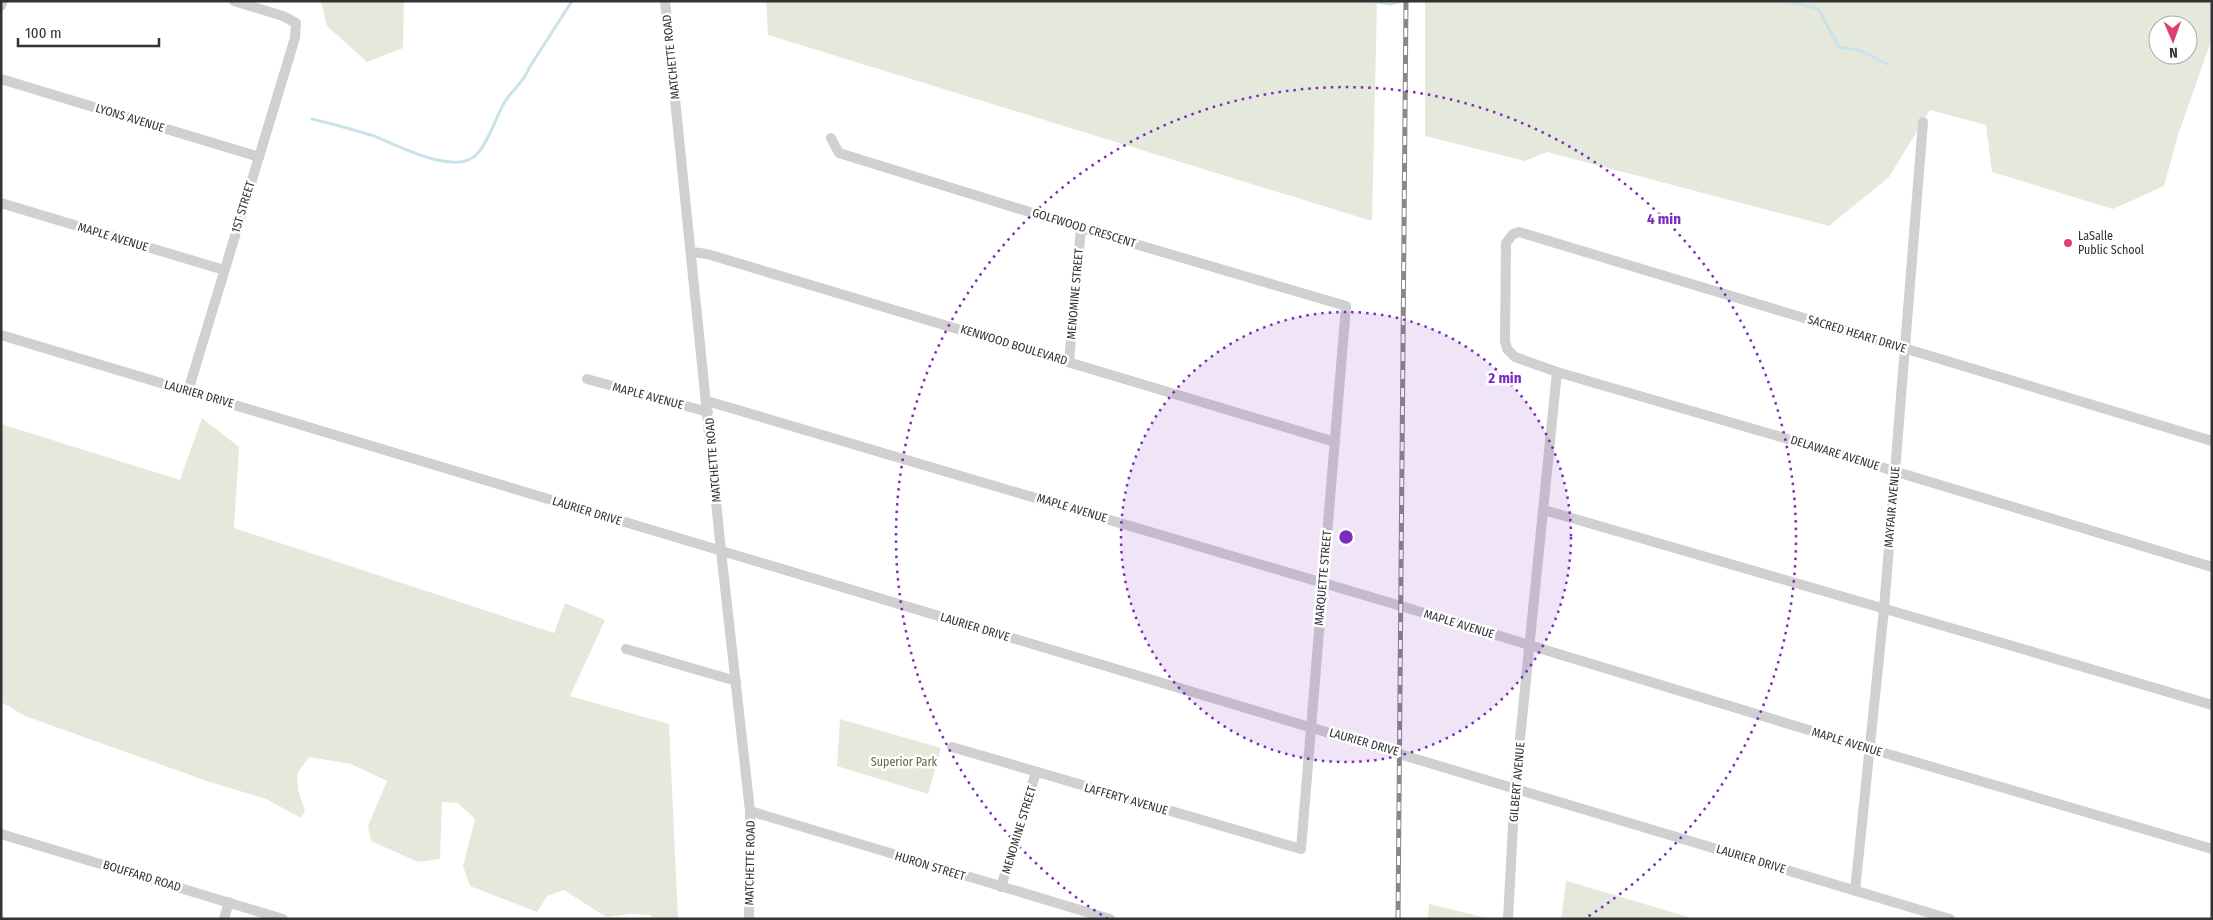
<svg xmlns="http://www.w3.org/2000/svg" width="2213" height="920" font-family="'Fira Sans Condensed',sans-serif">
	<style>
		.green { fill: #e5e9dc; fill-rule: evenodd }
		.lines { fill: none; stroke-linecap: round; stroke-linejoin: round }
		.stream { stroke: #cae3e8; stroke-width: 3 }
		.minor { stroke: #d0d0d0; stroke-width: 10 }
		.rail-casing { stroke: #888; stroke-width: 5 }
		.rail { stroke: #fff; stroke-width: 3; stroke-dasharray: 9; stroke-linecap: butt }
		.ring { fill: none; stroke: #7b2cbf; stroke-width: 2.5; stroke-dasharray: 2.5 5 }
		.poi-dot { fill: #de4069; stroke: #fff; stroke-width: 2 }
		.labels { text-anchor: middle; stroke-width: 5; stroke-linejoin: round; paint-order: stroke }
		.street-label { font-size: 12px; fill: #333; stroke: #fff }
		.poi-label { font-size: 12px; fill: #333; stroke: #fff; text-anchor: start }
		.park-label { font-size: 12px; fill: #5e6d41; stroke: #fff }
		.centre { fill: #7b2cbf; stroke: #fff; stroke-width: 2.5 }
		.ring-label { font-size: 15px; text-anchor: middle; font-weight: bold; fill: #7b2cbf; stroke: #fff; stroke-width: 5; stroke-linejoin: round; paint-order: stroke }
	</style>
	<rect width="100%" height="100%" fill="#fff"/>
	<!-- green -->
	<g class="green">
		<polygon points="321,1 404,1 403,48 367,62 327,26"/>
		<polygon points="766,1 1377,1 1372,221 768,35"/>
		<path d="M1425 1H2212V38L2178 135 2164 186 2113 209 1992 172 1986 125 1930 110 1889 177 1829 226 1547 152 1525 161 1425 136ZM2158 25H2188V55H2158Z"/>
		<polygon points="202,418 239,447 234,528 554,633 565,603 605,620 570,696 669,724 678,919 652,919 651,915 631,914 606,917 564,890 547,896 537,912 470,886 463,866 475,819 458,803 442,802 440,859 418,862 371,841 368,826 387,781 351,764 309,757 297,774 298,790 305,811 301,818 266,799 207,781 25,716 1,702 1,424 180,480"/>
		<polygon points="840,719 941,748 928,794 837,766"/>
		<polygon points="1566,881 1567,881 1695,919 1561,919"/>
		<polygon points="1429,904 1491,919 1428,919"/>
	</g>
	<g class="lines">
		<!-- stream -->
		<g class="stream">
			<polyline points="1371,1 1390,4 1403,1"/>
			<polyline points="1789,1 1818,9 1839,47 1862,51 1887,64"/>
			<path d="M312 119C332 124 352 129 371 135 394 143 454 177 476 155 488 143 495 120 503 105 510 91 524 83 529 68L572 1"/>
		</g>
		<!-- minor -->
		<g class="minor">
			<polyline points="665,1 721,551 750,811 749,919"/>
			<polyline points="1,6 3,1"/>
			<polyline points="1,79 259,157"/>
			<polyline points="831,138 839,153 1081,228 1346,306 1301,849 952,747"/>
			<polyline points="1,203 224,270"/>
			<polyline points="692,252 707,254 1335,442"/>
			<polyline points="1,335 1950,919"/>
			<polyline points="1069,361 1081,228"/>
			<polyline points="587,379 708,412"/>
			<polyline points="188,391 295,38 296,23 283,16 234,1"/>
			<polyline points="707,401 1401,606 1871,749 2212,849"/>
			<polyline points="2212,441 1519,232 1513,234 1506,243 1505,341 1507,349 1515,357 1557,372 1781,437 2212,567"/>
			<polyline points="1544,510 2006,644 2212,705"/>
			<polyline points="626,649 736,681"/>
			<polyline points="750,811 1110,919"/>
			<polyline points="1,834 283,919"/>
			<polyline points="1001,887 1036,772"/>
			<polyline points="1855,891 1884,609 1923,122"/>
			<polyline points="224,919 229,902"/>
			<polyline points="1508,919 1515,788 1557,372"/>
		</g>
		<!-- rail casing -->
		<g class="rail-casing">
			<polyline id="rail" points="1398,919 1406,1"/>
		</g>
		<!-- rail -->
		<use href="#rail" class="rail"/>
	</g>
	<!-- distance rings -->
	<circle cx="1346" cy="537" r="225" fill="#7b2cbf" fill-opacity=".12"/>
	<g class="ring">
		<circle cx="1346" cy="537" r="225"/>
		<path d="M1108 919A450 450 0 1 1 1584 919"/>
	</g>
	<!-- markers -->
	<circle class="poi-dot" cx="2068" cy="243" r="5"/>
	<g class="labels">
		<!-- street labels -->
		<g class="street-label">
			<text transform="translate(671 57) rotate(-96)" y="4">MATCHETTE ROAD</text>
			<text transform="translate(130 118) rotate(17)" y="4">LYONS AVENUE</text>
			<text transform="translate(243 207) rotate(-73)" y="4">1ST STREET</text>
			<text transform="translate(1084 228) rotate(17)" y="4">GOLFWOOD CRESCENT</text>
			<text transform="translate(113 237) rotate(17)" y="4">MAPLE AVENUE</text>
			<text transform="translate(1075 294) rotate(-85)" y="4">MENOMINE STREET</text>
			<text transform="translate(1857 334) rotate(17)" y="4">SACRED HEART DRIVE</text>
			<text transform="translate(1014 345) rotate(17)" y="4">KENWOOD BOULEVARD</text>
			<text transform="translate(199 394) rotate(16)" y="4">LAURIER DRIVE</text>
			<text transform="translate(648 396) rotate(15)" y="4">MAPLE AVENUE</text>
			<text transform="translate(1835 453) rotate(17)" y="4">DELAWARE AVENUE</text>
			<text transform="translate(713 460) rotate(-95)" y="4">MATCHETTE ROAD</text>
			<text transform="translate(1892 507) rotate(-85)" y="4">MAYFAIR AVENUE</text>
			<text transform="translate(1072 508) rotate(17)" y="4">MAPLE AVENUE</text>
			<text transform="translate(587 511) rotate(17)" y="4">LAURIER DRIVE</text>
			<text transform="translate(1323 578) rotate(-85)" y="4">MARQUETTE STREET</text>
			<text transform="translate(1459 624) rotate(17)" y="4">MAPLE AVENUE</text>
			<text transform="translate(975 627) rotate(17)" y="4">LAURIER DRIVE</text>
			<text transform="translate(1364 742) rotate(16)" y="4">LAURIER DRIVE</text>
			<text transform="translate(1847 742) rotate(17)" y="4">MAPLE AVENUE</text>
			<text transform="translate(1517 782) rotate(-85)" y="4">GILBERT AVENUE</text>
			<text transform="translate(1126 799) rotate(16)" y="4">LAFFERTY AVENUE</text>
			<text transform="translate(1019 830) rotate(-73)" y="4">MENOMINE STREET</text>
			<text transform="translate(1751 859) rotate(17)" y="4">LAURIER DRIVE</text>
			<text transform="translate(750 863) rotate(-89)" y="4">MATCHETTE ROAD</text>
			<text transform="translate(930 866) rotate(17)" y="4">HURON STREET</text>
			<text transform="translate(142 876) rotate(17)" y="4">BOUFFARD ROAD</text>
		</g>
		<!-- poi labels -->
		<g class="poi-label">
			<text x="2078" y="240">LaSalle<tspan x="2078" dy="14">Public School</tspan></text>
		</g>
		<!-- park labels -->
		<g class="park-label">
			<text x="904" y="766">Superior Park</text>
		</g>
	</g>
	<circle cx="1346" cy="537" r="8" class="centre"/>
	<g class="ring-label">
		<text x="1664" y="224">4 min</text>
		<text x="1505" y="383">2 min</text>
	</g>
	<!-- border -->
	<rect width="2213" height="920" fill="none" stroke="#333333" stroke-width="5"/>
	<!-- north arrow -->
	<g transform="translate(2173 40) rotate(178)"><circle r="24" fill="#ffffff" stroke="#adadad"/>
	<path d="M0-4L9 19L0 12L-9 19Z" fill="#de4069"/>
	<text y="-8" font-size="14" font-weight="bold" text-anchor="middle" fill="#333333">N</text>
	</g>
	<!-- scale -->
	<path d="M18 38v8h141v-8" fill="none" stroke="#333333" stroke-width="2.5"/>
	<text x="25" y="38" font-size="15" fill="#333333" stroke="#ffffff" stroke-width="4" paint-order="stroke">100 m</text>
</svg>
